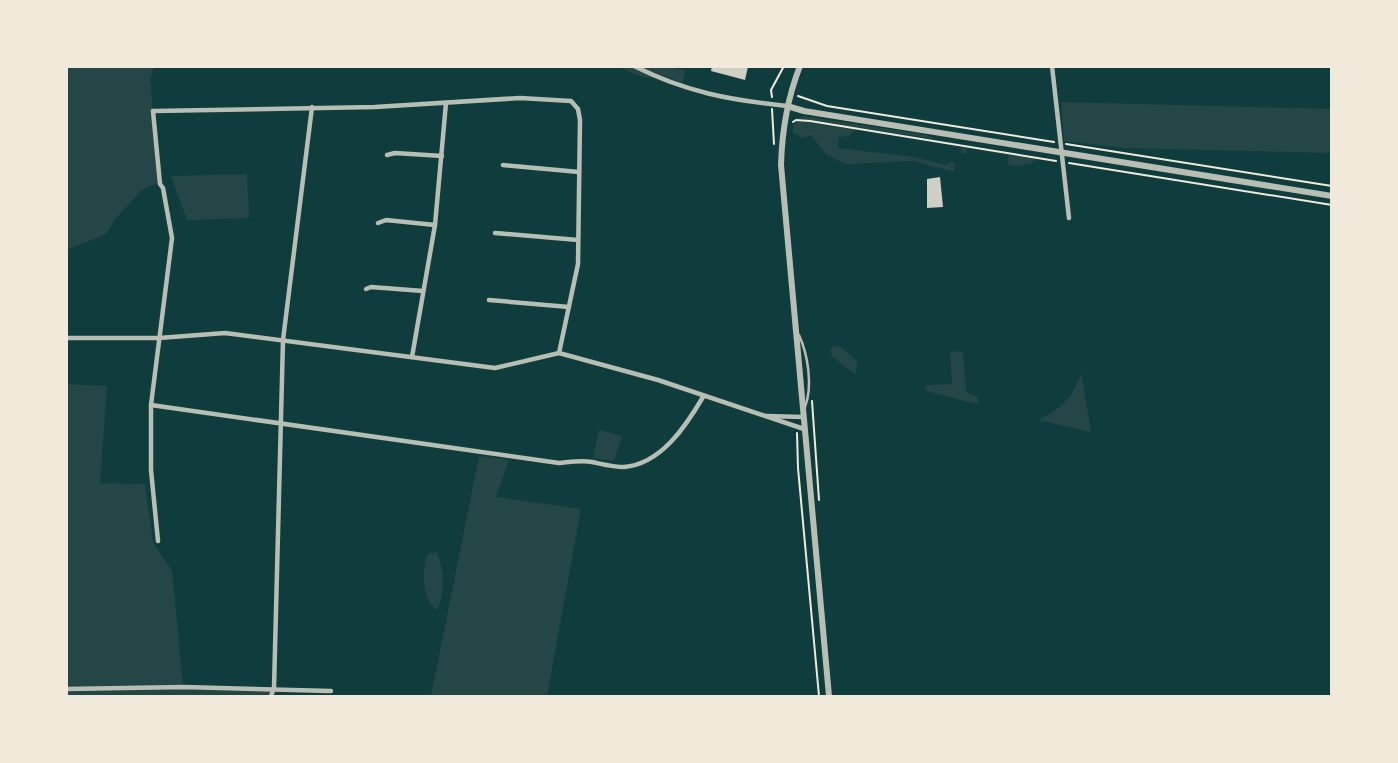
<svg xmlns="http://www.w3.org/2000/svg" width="1398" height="763" font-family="Montserrat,sans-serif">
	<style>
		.green { fill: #244646 }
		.building { fill: #cfcfc3 }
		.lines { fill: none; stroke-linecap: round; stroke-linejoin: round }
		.path { stroke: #f1e9da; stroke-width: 2 }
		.service { stroke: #b8beb3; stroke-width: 2.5 }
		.minor { stroke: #b8beb3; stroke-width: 4.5 }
		.tertiary { stroke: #b8beb3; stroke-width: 6 }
	</style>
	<rect width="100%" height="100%" fill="#0f3d3e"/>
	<!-- green -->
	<g class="green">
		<polygon points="67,67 154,67 150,80 160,184 152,185 142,190 116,218 106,234 67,250"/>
		<path d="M618 67H672L685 71 682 83 660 74C647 83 632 72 618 67Z"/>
		<polygon points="1061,102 1331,109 1331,153 1124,148 1064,141"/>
		<polygon points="803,116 927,135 935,139 795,118"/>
		<polygon points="799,121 856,129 849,136 838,137 838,148 914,157 946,165 951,162 955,162 954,172 913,161 845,164 826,154 811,135 803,138 793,133 793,125"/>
		<polygon points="961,146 1035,158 1035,159 1031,164 1016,166 1008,164 1008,155 967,148 966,153 963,153 961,152"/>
		<polygon points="247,174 249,218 187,220 171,176"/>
		<polygon points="834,346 840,346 857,361 856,375 833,357 830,351"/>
		<polygon points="955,351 963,352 966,392 977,397 979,402 977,404 926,391 925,385 952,384 950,354"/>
		<path d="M1081 373 1091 432 1038 420C1060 411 1074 396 1081 373Z"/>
		<polygon points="66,384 107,386 100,483 145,484 153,542 172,571 183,687 274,688 271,696 67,696"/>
		<polygon points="599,430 622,436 614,461 593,458"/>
		<polygon points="479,456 509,460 496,497 581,509 547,696 431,696"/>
		<path d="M436 552C445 568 445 593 437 610 422 601 421 569 428 554Z"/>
	</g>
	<!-- building -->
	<g class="building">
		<polygon points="712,66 748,66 748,67 745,80 711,71"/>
		<polygon points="940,177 943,207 927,208 927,179"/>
	</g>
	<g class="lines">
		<!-- path -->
		<g class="path">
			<polyline points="798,96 827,106 1054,142"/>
			<polyline points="772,97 771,90 784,66"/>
			<polyline points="772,109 774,144"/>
			<polyline points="793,122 796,120 810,121 1056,161"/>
			<polyline points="1066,144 1332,186"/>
			<polyline points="1069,163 1332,205"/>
			<polyline points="812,401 819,500"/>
			<polyline points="797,433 798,468 819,696"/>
		</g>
		<!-- service -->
		<path class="service" d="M799 335C808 355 813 386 805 407"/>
		<!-- minor -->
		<g class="minor">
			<path d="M634 66C686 92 729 100 787 106"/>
			<polyline points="1052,66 1069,218"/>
			<polyline points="387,155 395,153 442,156"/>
			<polyline points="503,165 579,172"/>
			<polyline points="378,223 386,220 435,225"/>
			<polyline points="495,233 578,240"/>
			<polyline points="366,289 371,287 423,291"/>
			<polyline points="489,300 569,307"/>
			<polyline points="66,338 159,338 225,333 495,368 559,353 658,380 804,429"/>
			<polyline points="412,357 435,225 446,103"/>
			<path d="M151 405 559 463C570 462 581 460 592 462 602 464 613 467 624 467 661 464 686 426 703 397"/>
			<polyline points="766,416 803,417"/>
			<polyline points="158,541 151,470 151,405 172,238 163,188 160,184 153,111 375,107 520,98 571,101 578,109 580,120 578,264 559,353"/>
			<polyline points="66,689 184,687 331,691"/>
			<polyline points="271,696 274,688 283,340 312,107"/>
		</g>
		<!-- tertiary -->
		<g class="tertiary">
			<path d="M800 66C787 99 782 130 781 165L829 696"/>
			<polyline points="787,106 804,111 1332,196"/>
		</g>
	</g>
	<!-- border -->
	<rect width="1398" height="763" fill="none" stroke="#f1e9da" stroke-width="136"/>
</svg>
